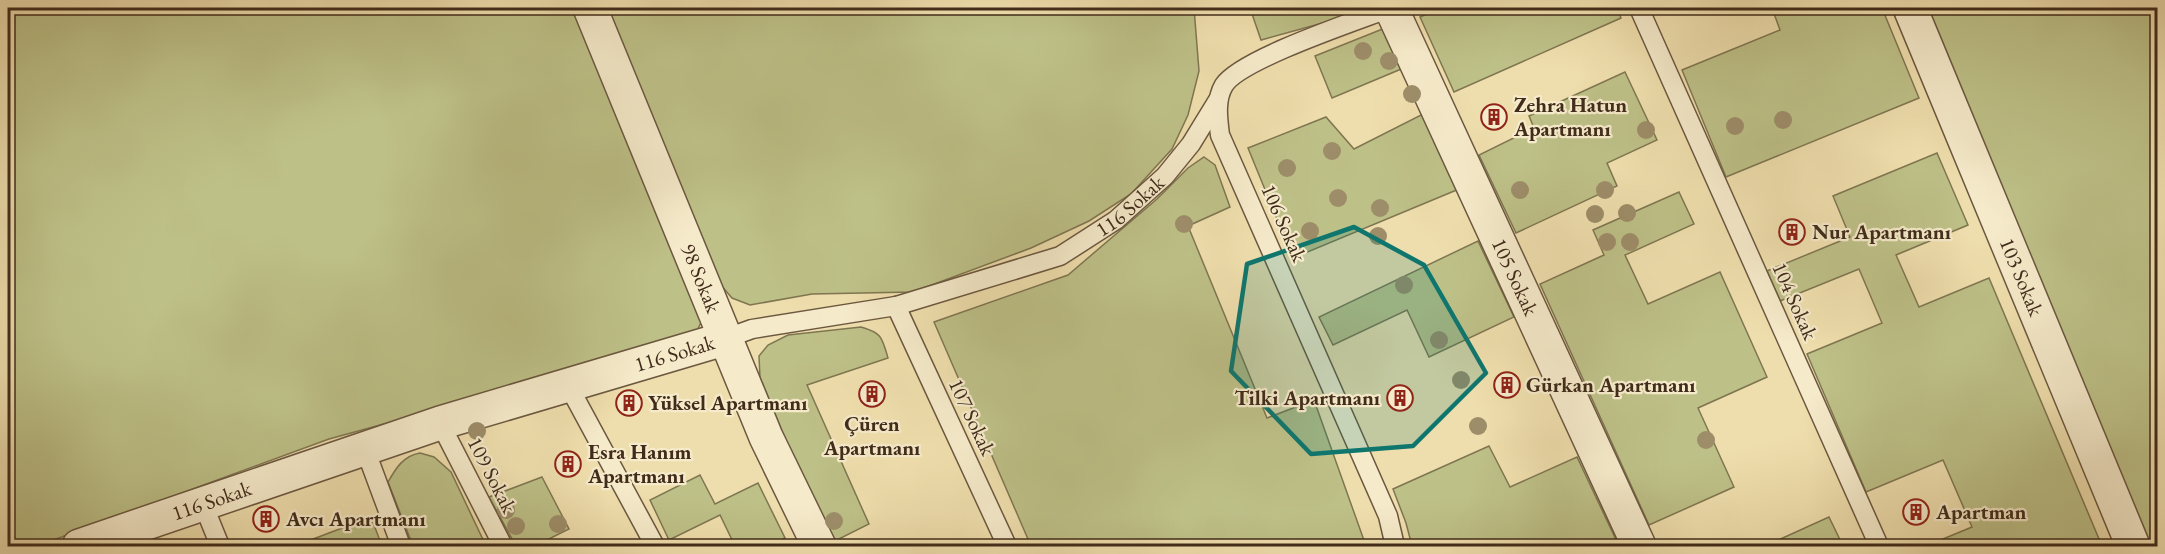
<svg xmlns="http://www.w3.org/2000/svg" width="2165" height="554" font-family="'EB Garamond',serif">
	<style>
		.green { fill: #bdc087; stroke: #7f7651; stroke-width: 1.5 }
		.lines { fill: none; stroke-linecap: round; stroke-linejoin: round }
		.service-casing { stroke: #6c5840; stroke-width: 21 }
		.minor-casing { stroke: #6c5840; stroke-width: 36 }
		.service { stroke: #f5eaca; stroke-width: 18 }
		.minor { stroke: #f5eaca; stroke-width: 33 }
		.tree { fill: #9d8d69 }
		.marked { fill: #0f766e; fill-opacity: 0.2; stroke: #0f766e; stroke-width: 4.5; stroke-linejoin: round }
		.labels { text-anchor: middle; stroke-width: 4.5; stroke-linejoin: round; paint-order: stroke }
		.poi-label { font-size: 21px; font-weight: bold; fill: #412c1b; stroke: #f5eaca; text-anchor: start }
		.street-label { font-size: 21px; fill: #412c1b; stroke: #f5eaca }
	</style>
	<rect width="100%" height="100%" fill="#efdead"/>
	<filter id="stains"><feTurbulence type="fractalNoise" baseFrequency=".00333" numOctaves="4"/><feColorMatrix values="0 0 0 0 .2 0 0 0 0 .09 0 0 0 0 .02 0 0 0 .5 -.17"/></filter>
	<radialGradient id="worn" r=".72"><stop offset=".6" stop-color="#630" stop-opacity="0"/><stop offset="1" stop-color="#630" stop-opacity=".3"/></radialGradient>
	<!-- green -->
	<g class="green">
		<polygon points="8,8 581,8 706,313 692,340 329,439 37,546 8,546"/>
		<polygon points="606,8 1194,8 1199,71 1188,115 1172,149 1131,194 1089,221 1031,248 913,292 812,294 750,305 732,298 720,284"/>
		<polygon points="1250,8 1369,8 1366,11 1261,40"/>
		<polygon points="1441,8 1617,8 1621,18 1454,92 1420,17"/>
		<polygon points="1772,8 1882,8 1919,98 1726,177 1682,70 1780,30"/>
		<polygon points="1924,8 2157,8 2157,546 2144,546"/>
		<polygon points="1390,26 1406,67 1332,98 1315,56"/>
		<polygon points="1625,72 1657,140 1607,163 1617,186 1516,233 1479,155 1534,128 1529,116"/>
		<polygon points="1427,112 1459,189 1293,258 1248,148 1326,117 1354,149"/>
		<polygon points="1937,153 1968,225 1896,255 1919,307 1989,278 2102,546 1926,546 1972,527 1943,460 1866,492 1807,354 1882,323 1859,269 1780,301 1767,271 1850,237 1833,196"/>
		<polygon points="1204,157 1215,165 1230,207 1188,226 1267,418 1314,400 1366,546 1031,546 934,322 1068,275 1157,199 1188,168"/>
		<polygon points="1679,192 1694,224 1625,255 1648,304 1720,272 1767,377 1698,408 1734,487 1649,525 1540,284 1604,255 1593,230"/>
		<polygon points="1478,241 1514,317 1429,357 1407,310 1333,345 1319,317"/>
		<path d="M861 327C882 333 882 337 888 358L807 385 869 524 829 544 760 378 759 356 768 345 788 335Z"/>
		<polygon points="1489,446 1510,487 1577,457 1619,546 1412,546 1406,523 1393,489"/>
		<path d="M420 453 434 457 451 472 486 546H413L388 482C396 468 403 456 420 453Z"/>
		<polygon points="700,475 715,504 758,483 785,538 767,546 735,546 720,515 669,540 650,500"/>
		<polygon points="542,477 569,529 535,546 516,546 489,497"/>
		<polygon points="371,517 382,546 310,546 308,541"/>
		<polygon points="1829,517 1843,546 1765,546"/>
	</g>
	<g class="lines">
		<!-- service casing -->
		<g class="service-casing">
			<g id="service">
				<path d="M1390 8C1356 21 1241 59 1224 85 1215 100 1218 119 1220 135L1388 516 1395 546"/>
				<polyline points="1639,8 1879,546"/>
				<polyline points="896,306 1007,546"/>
				<path id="s1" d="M727 338 752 329 896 306 1060 256 1116 220 1165 176 1191 144 1218 100"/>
				<polyline points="568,385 655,546"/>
				<polyline points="440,423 503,546"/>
				<polyline points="365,449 401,546"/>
				<polyline points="203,504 220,546"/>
			</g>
		</g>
		<!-- minor casing -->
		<g class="minor-casing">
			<g id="minor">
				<path id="s2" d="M590 8 766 437 819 546"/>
				<path id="s3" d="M1391 8 1639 546"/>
				<path id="s4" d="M1910 8 2133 546"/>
				<path id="s5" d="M79 546 440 423 727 338"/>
			</g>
		</g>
		<!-- service -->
		<use href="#service" class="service"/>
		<!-- minor -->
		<use href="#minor" class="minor"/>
	</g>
	<!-- trees -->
	<g class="tree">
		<circle cx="1363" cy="51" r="9"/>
		<circle cx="1389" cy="61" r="9"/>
		<circle cx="1412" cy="94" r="9"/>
		<circle cx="1783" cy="120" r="9"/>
		<circle cx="1735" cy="126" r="9"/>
		<circle cx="1646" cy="130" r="9"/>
		<circle cx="1332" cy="151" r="9"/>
		<circle cx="1287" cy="168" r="9"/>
		<circle cx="1520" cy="190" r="9"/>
		<circle cx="1605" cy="190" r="9"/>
		<circle cx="1338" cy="198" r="9"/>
		<circle cx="1380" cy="208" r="9"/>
		<circle cx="1627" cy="213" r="9"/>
		<circle cx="1595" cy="214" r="9"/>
		<circle cx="1184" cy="224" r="9"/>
		<circle cx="1310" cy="231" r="9"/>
		<circle cx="1378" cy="236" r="9"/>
		<circle cx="1607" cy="242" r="9"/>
		<circle cx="1630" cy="242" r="9"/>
		<circle cx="1404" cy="285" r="9"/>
		<circle cx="1439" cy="340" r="9"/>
		<circle cx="1461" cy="380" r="9"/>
		<circle cx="1478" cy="426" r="9"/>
		<circle cx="477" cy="431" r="9"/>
		<circle cx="1706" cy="440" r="9"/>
		<circle cx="506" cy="510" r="9"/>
		<circle cx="834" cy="521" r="9"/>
		<circle cx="558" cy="524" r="9"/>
		<circle cx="516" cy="526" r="9"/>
	</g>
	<!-- marked area -->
	<path class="marked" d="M1354 227 1424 265 1486 373 1413 446 1311 454 1231 371 1247 264Z"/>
	<!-- icons -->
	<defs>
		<g id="building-ring" transform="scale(1.35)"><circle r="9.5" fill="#f5eaca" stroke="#8f2418" stroke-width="1.5"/><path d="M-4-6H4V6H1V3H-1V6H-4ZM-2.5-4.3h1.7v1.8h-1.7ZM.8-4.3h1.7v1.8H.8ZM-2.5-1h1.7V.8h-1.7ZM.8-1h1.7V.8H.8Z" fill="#8f2418"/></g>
	</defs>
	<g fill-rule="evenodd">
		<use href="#building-ring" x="1494" y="117"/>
		<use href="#building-ring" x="1792" y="232"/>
		<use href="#building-ring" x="1507" y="385"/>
		<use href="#building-ring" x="872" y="394"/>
		<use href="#building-ring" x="1400" y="398"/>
		<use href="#building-ring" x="629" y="403"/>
		<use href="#building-ring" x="568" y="464"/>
		<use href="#building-ring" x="1916" y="512"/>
		<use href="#building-ring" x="266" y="519"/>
	</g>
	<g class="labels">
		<!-- poi labels -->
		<g class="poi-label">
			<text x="1514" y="112">Zehra Hatun<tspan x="1514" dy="24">Apartmanı</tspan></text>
			<text x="1812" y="239">Nur Apartmanı</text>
			<text x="1526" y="392">Gürkan Apartmanı</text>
			<text x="1380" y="405" text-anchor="end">Tilki Apartmanı</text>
			<text x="648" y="410">Yüksel Apartmanı</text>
			<text x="872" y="431" text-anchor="middle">Çüren<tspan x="872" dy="24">Apartmanı</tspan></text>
			<text x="588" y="459">Esra Hanım<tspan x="588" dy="24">Apartmanı</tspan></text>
			<text x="1936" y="519">Apartman</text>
			<text x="286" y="526">Avcı Apartmanı</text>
		</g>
		<!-- street labels -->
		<g class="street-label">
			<text dy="7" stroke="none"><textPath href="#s1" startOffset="430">116 Sokak</textPath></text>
			<text transform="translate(1284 223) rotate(66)" y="7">106 Sokak</text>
			<text dy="7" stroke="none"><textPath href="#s3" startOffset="296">105 Sokak</textPath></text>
			<text dy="7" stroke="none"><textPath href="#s4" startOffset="291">103 Sokak</textPath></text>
			<text dy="7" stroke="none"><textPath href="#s2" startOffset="292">98 Sokak</textPath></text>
			<text transform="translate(1795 301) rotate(66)" y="7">104 Sokak</text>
			<text dy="7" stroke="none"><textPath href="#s5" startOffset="626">116 Sokak</textPath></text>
			<text transform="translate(972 417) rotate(65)" y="7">107 Sokak</text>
			<text transform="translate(492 475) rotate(63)" y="7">109 Sokak</text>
			<text dy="7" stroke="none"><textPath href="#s5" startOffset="140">116 Sokak</textPath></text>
		</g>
	</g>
	<!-- margin -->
	<rect width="2165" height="554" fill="none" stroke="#efdead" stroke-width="30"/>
	<rect x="9" y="9" width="2147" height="536" fill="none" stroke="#412c1b" stroke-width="3"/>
	<rect x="15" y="15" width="2135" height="524" fill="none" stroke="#412c1b" stroke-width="1.5"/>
	<rect width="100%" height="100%" filter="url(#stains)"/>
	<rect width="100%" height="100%" fill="url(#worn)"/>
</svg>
